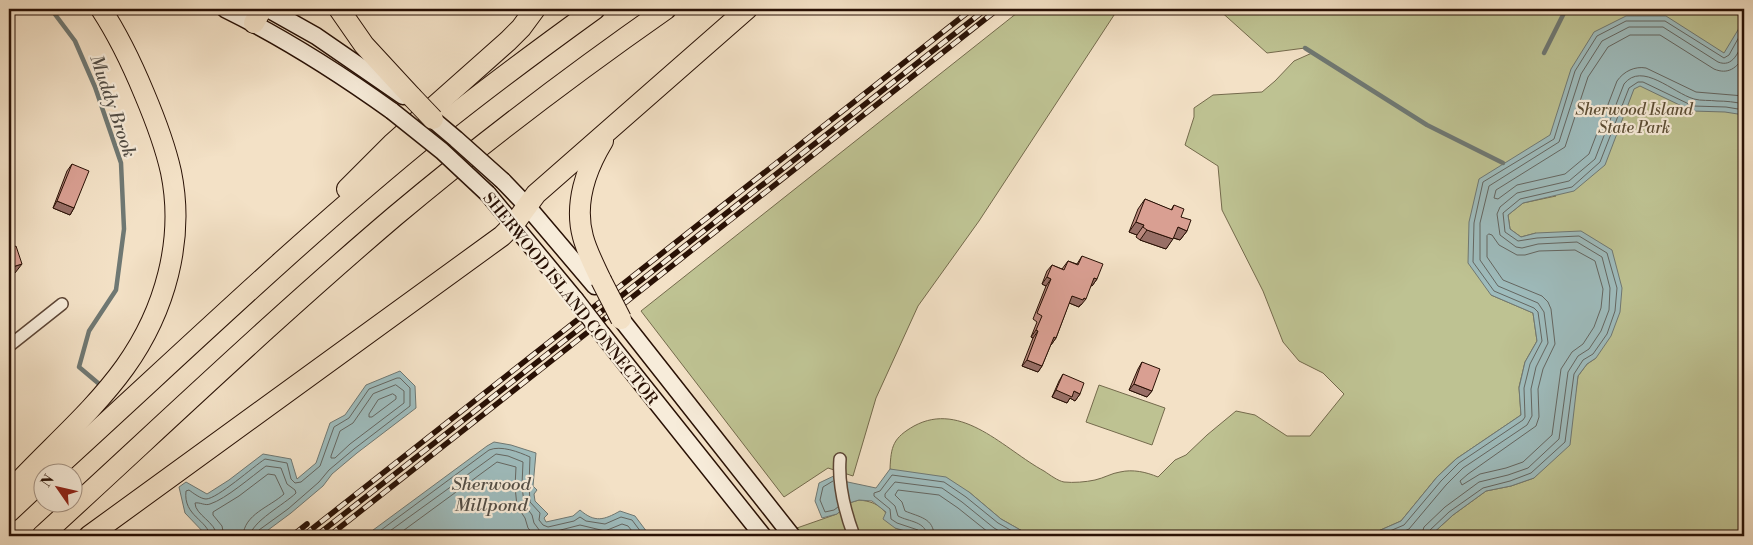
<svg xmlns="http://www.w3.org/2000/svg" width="1753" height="545" font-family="'Libre Bodoni',serif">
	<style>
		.green { fill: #bec292; stroke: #746a4c }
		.water { fill: #9ebcbd; stroke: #6f7873 }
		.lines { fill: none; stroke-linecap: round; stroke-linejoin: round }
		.shore { stroke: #646661; stroke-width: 1 }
		.stream { stroke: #6f7873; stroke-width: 4.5 }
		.street-casing { stroke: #5c4535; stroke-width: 14 }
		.secondary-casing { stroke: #291105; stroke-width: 19 }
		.highway-casing { stroke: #291105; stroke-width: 22 }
		.street { stroke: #f7ecda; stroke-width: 11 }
		.secondary { stroke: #f7ecda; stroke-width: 16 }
		.highway { stroke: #f3e1c6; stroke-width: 20 }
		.rail-casing { stroke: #291105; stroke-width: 5.5 }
		.rail { stroke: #f7ecda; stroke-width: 4; stroke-dasharray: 11; stroke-linecap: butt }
		.secondary-bridge-casing { stroke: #291105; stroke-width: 19; stroke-linecap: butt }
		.highway-bridge-casing { stroke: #291105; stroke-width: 22; stroke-linecap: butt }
		.secondary-bridge { stroke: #f7ecda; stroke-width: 16 }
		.highway-bridge { stroke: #f3e1c6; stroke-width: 20 }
		.wall { fill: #bb897e; stroke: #291105 }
		.shaded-wall { fill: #986f66; stroke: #291105 }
		.building { fill: #d99f92; stroke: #291105 }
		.labels { text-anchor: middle; stroke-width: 4.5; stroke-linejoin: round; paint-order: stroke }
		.park-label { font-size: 16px; font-style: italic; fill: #5d4f36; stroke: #f7ecda }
		.street-label { font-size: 16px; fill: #291105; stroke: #f7ecda }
		.water-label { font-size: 18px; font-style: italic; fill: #524d45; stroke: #f7ecda }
	</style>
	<rect width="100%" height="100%" fill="#f3e1c6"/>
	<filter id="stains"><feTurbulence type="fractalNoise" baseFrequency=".004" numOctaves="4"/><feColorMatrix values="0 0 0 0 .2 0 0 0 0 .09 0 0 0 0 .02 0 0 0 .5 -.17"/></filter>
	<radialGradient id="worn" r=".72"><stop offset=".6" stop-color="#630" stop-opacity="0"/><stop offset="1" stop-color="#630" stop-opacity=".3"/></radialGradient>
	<!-- green -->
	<g class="green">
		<polygon points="1022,9 1118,9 979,221 918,306 876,398 853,476 828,468 784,497 641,311"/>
		<path d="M1218 9H1744V536H1430L1453 515 1486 491 1511 486 1534 478 1546 466 1573 409 1578 376 1587 364 1596 358 1536 233 1521 237 1510 229 1508 215 1523 203 1556 196 1504 164 1491 295 1533 313 1537 341 1525 362 1519 387 1521 415 1456 459 1437 477 1401 521 1367 536H1031L1001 519 969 492 890 469C891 446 893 438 914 426 962 400 1005 450 1044 471 1050 475 1058 481 1064 482 1073 483 1086 482 1095 480 1104 478 1112 473 1120 472 1133 469 1146 472 1158 477L1175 460 1186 455 1207 435 1236 411 1255 415 1287 436H1310L1344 394 1323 373 1299 361 1283 342 1263 291 1222 210 1218 166 1185 145 1194 117V108L1213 95 1262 92 1275 81 1294 61 1312 53 1305 48 1267 53Z"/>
		<polygon points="1099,385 1165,408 1152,445 1086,422"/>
		<path d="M859 500C880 502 885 510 895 528L922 536H774L837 514 849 503Z"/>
	</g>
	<!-- water -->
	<g class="water">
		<polygon points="1626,16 1666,16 1724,53 1744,20 1744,115 1725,112 1692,111 1640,86 1634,89 1605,165 1574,191 1523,203 1508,215 1510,229 1521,237 1536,233 1581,231 1612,250 1622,288 1620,312 1611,336 1596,358 1587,364 1578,376 1570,445 1534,478 1511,486 1486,491 1453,515 1430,536 1367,536 1401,521 1437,477 1456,459 1521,415 1519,388 1525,362 1537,341 1533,313 1491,295 1468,263 1469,222 1479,179 1550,135 1571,69 1594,32"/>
		<polygon points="400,371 415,386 416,408 357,453 332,474 323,486 291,513 260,536 207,536 185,513 179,487 186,482 207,494 229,480 263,454 291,459 297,479 316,463 330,423 345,415 366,385"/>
		<path d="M494 442 511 445 536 453 533 486 537 490 534 494 535 501 548 514 544 518 546 522 573 516 580 510C595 523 604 520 620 511L635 516 650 536H365L487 446Z"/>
		<polygon points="890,469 946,477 969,492 1001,519 1031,536 922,536 895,528 883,519 886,512 872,501 859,500 849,503 837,514 822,518 815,501 819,483 838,474 843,481 876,488"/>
	</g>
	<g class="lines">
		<!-- shore -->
		<g class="shore">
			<path d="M1744 56C1737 68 1728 75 1714 69L1660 35H1630L1608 47 1588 77 1565 147 1496 190 1494 198 1498 199 1517 185 1565 174 1589 154 1617 81C1624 71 1635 66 1646 68L1696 92 1744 96"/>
			<polygon points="1489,234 1492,235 1499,245 1517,255 1525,255 1539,251 1575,250 1595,261 1603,289 1601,308 1594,327 1583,344 1572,352 1561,369 1552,435 1523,462 1506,468 1480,474 1462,485 1460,481 1468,474 1536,426 1539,417 1538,389 1543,369 1555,344 1551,309 1548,302 1542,296 1503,280 1487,257 1487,236"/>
			<polygon points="396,385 404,391 404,403 350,444 335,458 331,458 331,456 340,431 353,423 373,394"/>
			<polygon points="393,394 396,396 396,399 372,417 369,417 369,414 378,400"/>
			<polyline points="833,481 823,487 820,500 825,512 834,510 838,507"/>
			<path d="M210 536C208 520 183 516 186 491L189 490C193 493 201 499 206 499 217 499 254 466 265 459L287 463 291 479 295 483 301 482 320 466 334 427 349 418 369 389 397 378H400L410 388V406L354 449 329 470 319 482 288 509 259 530 257 536"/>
			<path d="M217 536C216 522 195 515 195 503 200 502 205 506 210 504 226 499 252 476 266 466L281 468 287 484 295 490 296 493C285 504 251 522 250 536"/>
			<path d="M224 536 222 526 213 515V512L239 496 268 474 275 475 284 494C270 507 244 514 243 536"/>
			<path d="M373 536 489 450C501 445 519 452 530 457L529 485 530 502 540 513 539 520 543 525 548 527 574 521 580 517 586 521 605 524 621 517 632 520 644 536"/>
			<polyline points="383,536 496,454 508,456 523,462 522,485 524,504 532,515 534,523 540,531 549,533 580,525 605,531 622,524 628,526 636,536"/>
			<polyline points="396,536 497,462 516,467 515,487 517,506 525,518 528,528 535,536"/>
			<polyline points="921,536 918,530 897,523 891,519 890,509 874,496 874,493 880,491 892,475 944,482 966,497 998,523 1021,536"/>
			<path d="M927 536C926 521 909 522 898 516L895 506 885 497V494L895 482 942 488 962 502 994 528 1008 536"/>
			<path d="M934 536C934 518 919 517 905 511L902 502 895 495 898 490 939 495 958 508 993 536"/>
			<polyline points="1378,536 1404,525 1441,481 1459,463 1523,420 1525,417 1524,388 1530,364 1542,341 1538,312 1534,308 1494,291 1473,262 1474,223 1483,182 1554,139 1575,71 1597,36 1626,21 1665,21 1724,58 1729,55 1744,28"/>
			<path d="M1394 536 1409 529 1446 485 1463 468 1527 425 1532 416 1531 389 1536 367 1548 343 1544 312 1538 303 1498 286 1480 260V223L1489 186 1559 142 1581 74 1602 41 1629 27H1663L1718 62C1733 68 1738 52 1744 41"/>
			<path d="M1421 536 1424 527 1445 507 1479 482 1508 475 1528 468 1559 439 1568 372 1578 356 1589 349 1601 331 1609 310 1610 288 1602 257 1577 242 1538 244 1522 248 1516 247 1500 235 1497 214 1500 207 1517 193 1569 181 1595 159 1624 84C1642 61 1673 93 1694 99 1701 101 1710 100 1717 101 1726 101 1735 102 1744 104"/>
			<polyline points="1427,536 1429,531 1449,512 1483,488 1510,481 1531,473 1565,442 1574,374 1583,360 1593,354 1607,334 1615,311 1617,288 1607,253 1579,236 1537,238 1518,241 1505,232 1503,213 1520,199 1572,187 1600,162 1629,88 1638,82 1643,82 1693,106 1726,107 1744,110"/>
		</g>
		<!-- stream -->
		<g class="stream">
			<polyline points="51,9 75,41 95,87 121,163 124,229 116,290 89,331 79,367 98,383"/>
			<polyline points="1305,48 1427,125 1503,163"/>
			<polyline points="1544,53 1566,9"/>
		</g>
		<!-- street casing -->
		<g class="street-casing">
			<g id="street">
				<polyline points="9,346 62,304"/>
				<path d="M840 459C838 485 845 512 854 536"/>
			</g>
		</g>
		<!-- secondary casing -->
		<g class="secondary-casing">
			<g id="secondary">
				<path d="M225 9C284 38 339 73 392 111"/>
				<polyline points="268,9 316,36 403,96"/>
				<polyline points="503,181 527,206 595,286"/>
				<polyline points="488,194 575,299"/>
				<polyline points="621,319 792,536"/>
				<polyline points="602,334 763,536"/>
			</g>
		</g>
		<!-- highway casing -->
		<g class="highway-casing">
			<g id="highway">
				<polyline points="339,9 364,45 412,97"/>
				<polyline points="254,23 262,9"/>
				<polyline points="347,189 392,144 508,41 521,28 535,9"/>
				<path d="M601 280C595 267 587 252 583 237 574 204 586 169 603 141"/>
				<path d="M52 472C172 363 289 250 415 146 473 98 534 53 595 9"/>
				<path d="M9 492C47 450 92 413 125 367 165 311 185 240 171 172 165 145 155 119 144 93 132 64 118 35 101 9"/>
				<polyline points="9,512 42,481"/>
				<path d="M42 536C159 429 274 319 395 216 482 143 573 74 666 9"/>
				<polyline points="89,536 502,236 514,224 536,194 747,9"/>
			</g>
		</g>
		<!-- street -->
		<use href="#street" class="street"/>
		<!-- secondary -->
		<use href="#secondary" class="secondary"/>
		<!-- highway -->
		<use href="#highway" class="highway"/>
		<!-- rail casing -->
		<g class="rail-casing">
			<g id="rail">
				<polyline points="292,536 307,524"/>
				<polyline points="303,536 972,9"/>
				<polyline points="316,536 986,9"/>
				<polyline points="329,536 998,9"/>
			</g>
		</g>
		<!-- rail -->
		<use href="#rail" class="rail"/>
		<!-- secondary-bridge casing -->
		<g class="secondary-bridge-casing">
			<g id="secondary-bridge">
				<polyline points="392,111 442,151 488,194"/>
				<polyline points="424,112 456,139 503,181"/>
				<polyline points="575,299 602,334"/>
			</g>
		</g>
		<!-- highway-bridge casing -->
		<g class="highway-bridge-casing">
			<g id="highway-bridge">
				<polyline points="412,97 433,119"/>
				<polyline points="601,280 621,319"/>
			</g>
		</g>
		<!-- secondary-bridge -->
		<use href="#secondary-bridge" class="secondary-bridge"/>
		<!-- highway-bridge -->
		<use href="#highway-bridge" class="highway-bridge"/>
	</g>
	<!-- wall -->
	<g class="wall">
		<polygon points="72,164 74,208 70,215 53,208 67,171"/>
		<polygon points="1145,199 1171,210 1174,205 1181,217 1187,231 1180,240 1173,238 1166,249 1140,240 1136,237 1137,235 1129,232 1138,209"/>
		<polygon points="1082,256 1097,279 1092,286 1091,285 1081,305 1080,305 1079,307 1069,303 1056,338 1051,345 1051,344 1042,366 1038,372 1022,366 1033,338 1031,337 1037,322 1033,319 1046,286 1042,284 1047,271 1052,265 1062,269 1068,261 1077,264"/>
		<polygon points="1142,362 1152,391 1147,397 1129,390 1138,369"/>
		<polygon points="1063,374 1080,394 1075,401 1070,398 1067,403 1052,397 1059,381"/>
	</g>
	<!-- shaded-wall -->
	<g class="shaded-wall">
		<polygon points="57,201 74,208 70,215 53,208"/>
		<polygon points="1136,222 1144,225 1137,235 1129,232"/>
		<polygon points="1178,227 1187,231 1180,240 1171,237"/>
		<polygon points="1147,230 1173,239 1166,249 1140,240"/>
		<polygon points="22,264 15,273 9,276 9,268"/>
		<polygon points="1047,277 1051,279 1046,286 1042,284"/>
		<polygon points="1094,278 1097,279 1092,286 1089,285"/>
		<polygon points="1072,296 1084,298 1086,299 1081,305 1080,305 1079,307 1067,302"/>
		<polygon points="1036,330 1038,331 1033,338 1031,337"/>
		<polygon points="1054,337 1056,338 1051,345 1049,344"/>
		<polygon points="1027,360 1042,366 1038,372 1022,366"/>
		<polygon points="1134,384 1152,391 1147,397 1129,390"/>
		<polygon points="1056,390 1074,391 1080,394 1075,401 1070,398 1067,403 1052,397"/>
	</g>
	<!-- building -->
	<g class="building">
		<polygon points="72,164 89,171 74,208 57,201"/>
		<polygon points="1145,199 1172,210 1174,205 1184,209 1181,217 1191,220 1187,231 1178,227 1173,239 1147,230 1143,227 1144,225 1136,222"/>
		<polygon points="16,246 22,264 9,268 9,249"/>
		<polygon points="1082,256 1103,264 1097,279 1094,278 1086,299 1084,298 1083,300 1072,296 1056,338 1054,337 1042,366 1027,360 1038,331 1036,330 1042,316 1037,313 1051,279 1047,277 1052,265 1064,270 1068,261 1078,265"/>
		<polygon points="1142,362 1160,369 1152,391 1134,384"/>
		<polygon points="1063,374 1084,383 1080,394 1074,391 1072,397 1056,390"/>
	</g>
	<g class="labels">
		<!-- park labels -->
		<g class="park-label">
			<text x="1634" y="115">Sherwood Island<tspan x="1634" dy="18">State Park</tspan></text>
		</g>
		<!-- street labels -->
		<g class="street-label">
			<text transform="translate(571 298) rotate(51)" y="6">SHERWOOD ISLAND CONNECTOR</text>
		</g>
		<!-- water labels -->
		<g class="water-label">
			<text transform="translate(113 106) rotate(71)" y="6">Muddy Brook</text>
			<text x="491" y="490">Sherwood<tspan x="491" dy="21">Millpond</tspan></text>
		</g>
	</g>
	<!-- margin -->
	<rect width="1753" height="545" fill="none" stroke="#f3e1c6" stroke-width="30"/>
	<rect x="10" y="10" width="1733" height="525" fill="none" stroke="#291105" stroke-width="2.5"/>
	<rect x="15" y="15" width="1723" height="515" fill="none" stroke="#291105"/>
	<!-- north arrow -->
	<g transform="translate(58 488) rotate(304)"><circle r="24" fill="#f7ecda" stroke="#a59485"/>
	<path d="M0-4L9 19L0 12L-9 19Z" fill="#8f2418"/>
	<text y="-8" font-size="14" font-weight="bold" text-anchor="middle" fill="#291105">N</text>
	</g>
	<rect width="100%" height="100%" filter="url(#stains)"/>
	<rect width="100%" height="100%" fill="url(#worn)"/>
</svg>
